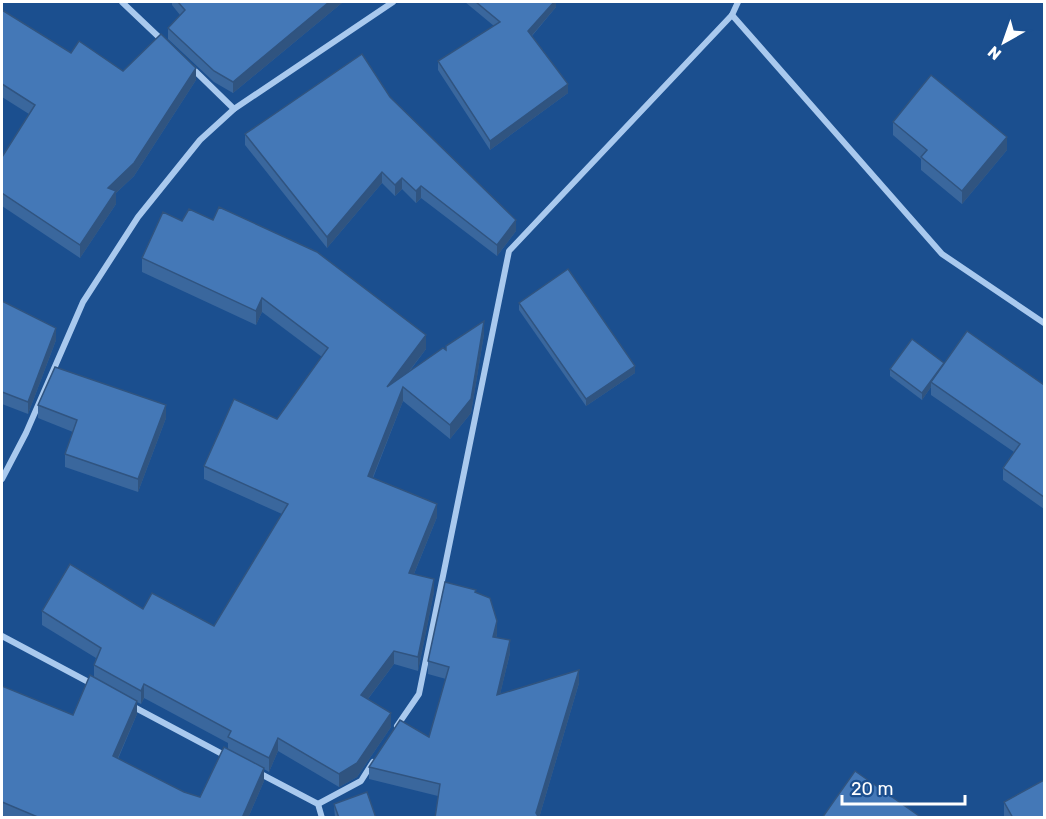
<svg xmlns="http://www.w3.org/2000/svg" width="1046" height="819" font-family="Rubik,sans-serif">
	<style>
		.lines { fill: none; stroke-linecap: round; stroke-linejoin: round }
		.street { stroke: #a9c9ee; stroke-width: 6 }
		.wall { fill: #3a679d; fill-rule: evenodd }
		.shaded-wall { fill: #305480 }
		.building { fill: #4478b7; stroke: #305480; stroke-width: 1.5 }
	</style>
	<rect width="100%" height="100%" fill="#1b4f8f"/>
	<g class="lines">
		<!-- street -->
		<g class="street">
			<polyline points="122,2 163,41"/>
			<polyline points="732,15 942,254 1044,323"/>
			<polyline points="192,68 234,109"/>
			<polyline points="2,479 26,433 83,302 138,217 200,140 234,109 393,2"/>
			<polyline points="2,636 94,685"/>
			<polyline points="132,706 226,756"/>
			<polyline points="397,726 419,694 509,251 732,15 738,2"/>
			<polyline points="259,773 318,804 322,818"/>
			<polyline points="318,804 361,781 373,762"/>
		</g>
	</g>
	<!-- wall -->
	<g class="wall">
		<polygon points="172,2 343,2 233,93 214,82 168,39 168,28 180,15 172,5"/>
		<polygon points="465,2 556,2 556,7 532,36 568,93 490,150 438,70 438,61 494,26"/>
		<polygon points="2,10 71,53 123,71 196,80 134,176 116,193 116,204 80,258 2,206 2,157 29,114 2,97"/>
		<polygon points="390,97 516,231 497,256 421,198 416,203 402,189 395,196 382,183 327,248 245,145 245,134"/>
		<polygon points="893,122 1007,150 962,204 921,170 921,159 893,135"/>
		<path d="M142 258 426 349 409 372 446 350 484 334 471 413 450 439 403 401 373 478 437 517 414 574 434 592 418 671 394 664 368 699 391 727 357 777 339 787 278 751 269 772 264 769V781L248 818H8L2 815V686L73 715 94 678V665L96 658 42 625V611L143 609 214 626 282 514 204 479V466L277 419 322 357 262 312 256 325 142 272ZM144 698 228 743V749L200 797 184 792 118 759 137 714V702L141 704Z"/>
		<polygon points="2,301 56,340 28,414 2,404"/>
		<polygon points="519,303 635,373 586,406 519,310"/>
		<polygon points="944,363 1044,385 1044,509 1003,480 1003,468 1014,452 931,395 931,387 922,400 890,376 890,369"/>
		<polygon points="38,405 166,418 138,492 65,467 65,454 73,432 38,418"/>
		<polygon points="476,592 497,634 496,638 510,653 500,694 579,683 539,818 438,796 369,779 369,767 429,737 446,679 428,674 428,661"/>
		<polygon points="1004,802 1044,818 1005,818 1004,816"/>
		<polygon points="334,804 376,818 335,818"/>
	</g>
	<!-- shaded-wall -->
	<g class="shaded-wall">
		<polygon points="329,2 343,2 233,93 233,82"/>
		<polygon points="554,2 556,2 556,7 528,40 528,31"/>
		<polygon points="196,68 196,80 134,176 116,193 116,204 80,258 80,245 108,188"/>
		<polygon points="568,84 568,93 490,150 490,141"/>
		<polygon points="1007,137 1007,150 962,204 962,191"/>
		<polygon points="382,172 382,183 327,248 327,237"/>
		<polygon points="402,178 402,189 395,196 395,185"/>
		<polygon points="421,186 421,198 416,203 416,191"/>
		<polygon points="516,220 516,231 497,256 497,245"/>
		<polygon points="262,298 262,312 256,325 256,311"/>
		<polygon points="484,321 484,334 471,413 450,439 450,425"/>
		<polygon points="56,328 56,340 28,414 28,402"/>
		<polygon points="426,335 426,349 387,400 387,387"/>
		<polygon points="944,363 931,382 931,387 922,400 922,393"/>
		<polygon points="635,366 635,373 586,406 586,399"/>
		<polygon points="403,387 403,401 368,489 368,476"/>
		<polygon points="166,405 166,418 138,492 138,479"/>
		<polygon points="437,504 437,517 409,586 409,573"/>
		<polygon points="434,579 434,592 418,671 418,657"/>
		<polygon points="497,621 497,634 493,649 493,637"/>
		<polygon points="510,640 510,653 497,707 497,695"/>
		<polygon points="394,651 394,664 361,708 361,695"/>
		<polygon points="579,670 579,683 539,818 536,813"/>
		<polygon points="144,684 144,698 141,704 141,691"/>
		<polygon points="137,701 137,714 113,769 113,756"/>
		<polygon points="391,713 391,727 357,777 339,787 339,774"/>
		<polygon points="278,738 278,751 269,772 269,758"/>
		<polygon points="264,768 264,781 248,818 242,818"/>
	</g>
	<!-- building -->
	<g class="building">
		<polygon points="178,2 329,2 233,82 214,71 168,28 185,10"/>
		<polygon points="476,2 554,2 528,31 568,84 490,141 438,61 500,22"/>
		<polygon points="2,10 71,53 79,41 123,71 161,34 196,68 134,163 108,188 116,191 80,245 2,193 2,157 35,105 2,84"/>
		<polygon points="362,54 390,97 516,220 497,245 421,186 416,191 402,178 395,185 382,172 327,237 245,134"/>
		<polygon points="931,75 1007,137 962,191 921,157 927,150 893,122"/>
		<polygon points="219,207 317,252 426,335 387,387 443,348 446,350 446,346 484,321 471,399 450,425 403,387 368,476 437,504 409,573 434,579 418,657 394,651 361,695 391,713 357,763 339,774 278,738 269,758 228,737 231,731 144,684 141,691 94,665 101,648 42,611 70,564 143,609 152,593 214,626 288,504 204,466 234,399 277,419 328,348 262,298 256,311 142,258 163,212 182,221 189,209 213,220"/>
		<polygon points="568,269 635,366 586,399 519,303"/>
		<polygon points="2,301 56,328 28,402 2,392"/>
		<polygon points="967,331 1044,385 1044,497 1003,468 1020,444 931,382"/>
		<polygon points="912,339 944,363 922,393 890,369"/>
		<polygon points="55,367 166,405 138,479 65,454 77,420 38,405"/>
		<polygon points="445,582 476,590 475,592 490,598 497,621 493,637 510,640 497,695 579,670 536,813 539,818 435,818 440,784 369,767 400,720 429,737 449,667 428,661"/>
		<polygon points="90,675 137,701 113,756 184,792 200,797 224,747 264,768 242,818 40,818 2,802 2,686 73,715"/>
		<polygon points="855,771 922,818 822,818"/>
		<polygon points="1044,780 1044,818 1013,818 1004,802"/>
		<polygon points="367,792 376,818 339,818 334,804"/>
	</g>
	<!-- border -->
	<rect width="1046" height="819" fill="none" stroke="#ffffff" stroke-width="6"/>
	<!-- north arrow -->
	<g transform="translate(1004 42) rotate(220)" stroke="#1b4f8f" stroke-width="4.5" paint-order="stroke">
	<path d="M0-4.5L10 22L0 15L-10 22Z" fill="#ffffff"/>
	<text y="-9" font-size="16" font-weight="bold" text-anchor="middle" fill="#ffffff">N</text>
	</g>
	<!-- scale -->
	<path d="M842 795v9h123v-9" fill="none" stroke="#ffffff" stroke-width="3"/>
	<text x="851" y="795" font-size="18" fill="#ffffff" stroke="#1b4f8f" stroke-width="4.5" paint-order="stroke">20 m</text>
</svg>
